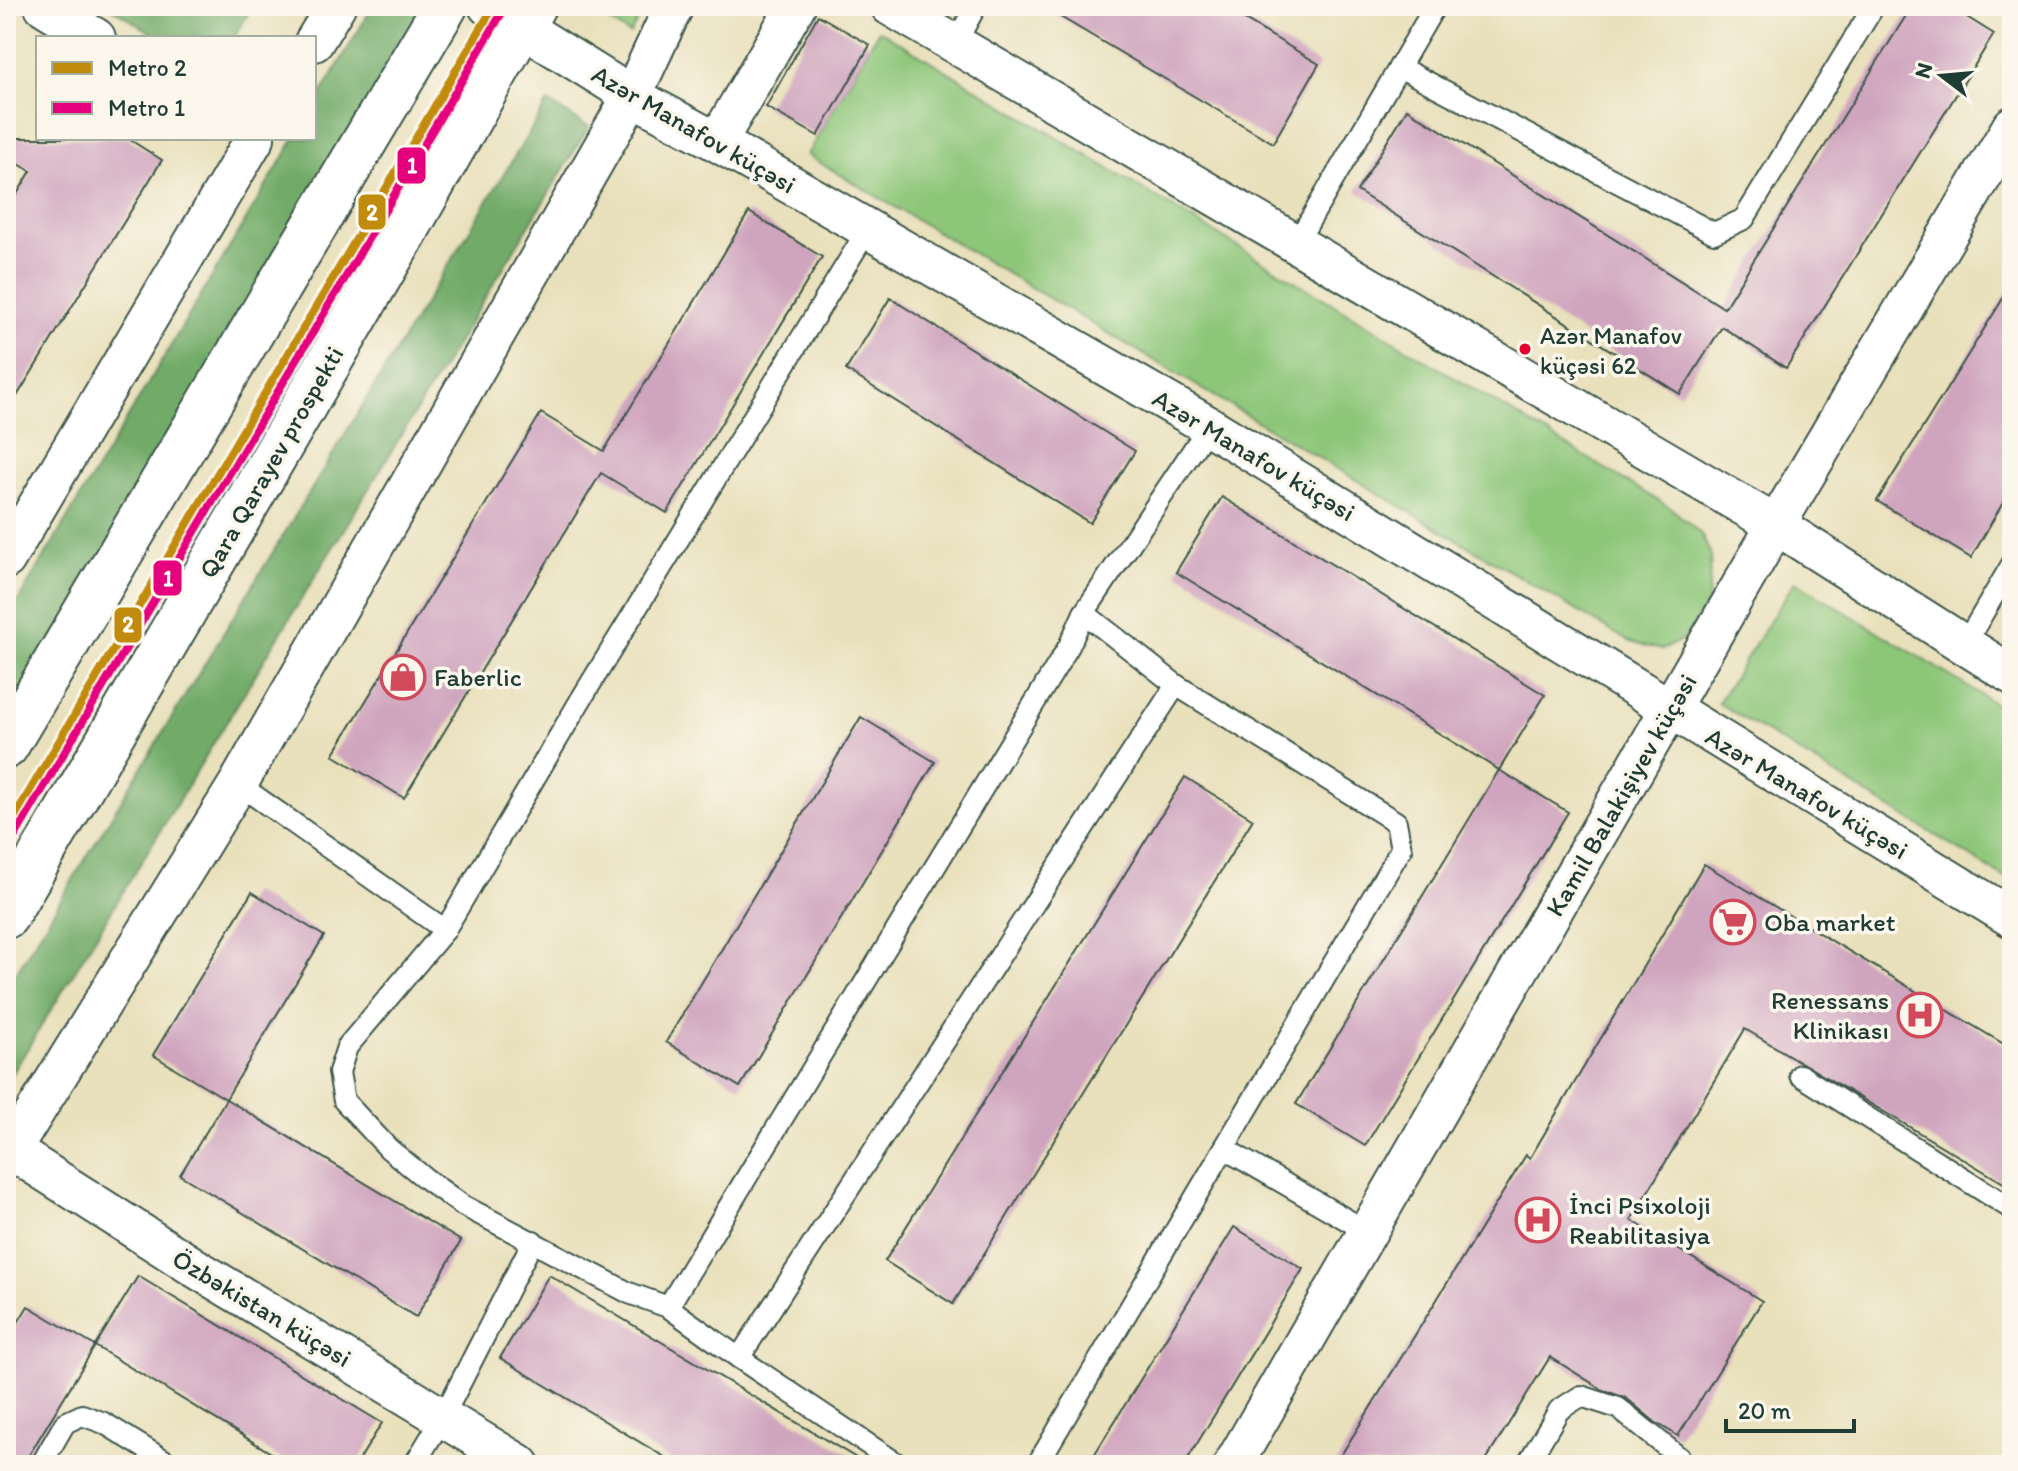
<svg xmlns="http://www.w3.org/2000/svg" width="2018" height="1471" font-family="Itim,sans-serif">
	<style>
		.green { fill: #8dc679; stroke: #568256; stroke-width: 2 }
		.forest { fill: #72ab69; stroke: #48744e; stroke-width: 2 }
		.building { fill: #cfa4be }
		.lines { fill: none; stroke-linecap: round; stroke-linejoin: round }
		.service-casing { stroke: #3d5548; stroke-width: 24 }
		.minor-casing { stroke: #3d5548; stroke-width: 42 }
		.primary-casing { stroke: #3d5548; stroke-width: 48 }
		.service { stroke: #fff; stroke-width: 20 }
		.minor { stroke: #fff; stroke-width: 38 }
		.primary { stroke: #fff; stroke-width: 44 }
		.metro-1-casing { stroke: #fbf7ec; stroke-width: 14 }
		.metro-2-casing { stroke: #fbf7ec; stroke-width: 14 }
		.metro-1 { stroke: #c18c0d; stroke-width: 8 }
		.metro-2 { stroke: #e5007d; stroke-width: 8 }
		.bus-dot { fill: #e4002b; stroke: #fbf7ec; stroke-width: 3 }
		.labels { text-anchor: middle; stroke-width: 7; stroke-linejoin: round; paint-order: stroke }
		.bus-label { font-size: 24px; fill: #1f3d34; stroke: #fbf7ec; text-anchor: start }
		.street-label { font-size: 26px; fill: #1f3d34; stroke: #fbf7ec }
		.poi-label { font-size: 26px; fill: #1f3d34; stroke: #fbf7ec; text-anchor: start }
		.line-badge { stroke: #fbf7ec; stroke-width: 3 }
		.badge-label { font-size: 22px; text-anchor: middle; font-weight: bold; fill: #fff }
	</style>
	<rect width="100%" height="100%" fill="#fbf7ec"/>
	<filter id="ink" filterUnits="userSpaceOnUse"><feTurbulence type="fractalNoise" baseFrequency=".0125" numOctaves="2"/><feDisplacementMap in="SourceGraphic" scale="16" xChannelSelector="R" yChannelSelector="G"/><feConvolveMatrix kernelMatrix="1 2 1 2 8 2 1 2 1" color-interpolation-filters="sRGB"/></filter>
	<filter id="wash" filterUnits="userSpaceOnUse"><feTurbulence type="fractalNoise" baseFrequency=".006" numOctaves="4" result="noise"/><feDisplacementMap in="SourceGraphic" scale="32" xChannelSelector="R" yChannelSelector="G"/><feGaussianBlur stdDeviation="1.8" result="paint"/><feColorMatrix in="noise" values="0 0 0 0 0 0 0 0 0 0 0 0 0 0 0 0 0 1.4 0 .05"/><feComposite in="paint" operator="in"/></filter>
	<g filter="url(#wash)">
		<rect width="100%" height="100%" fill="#e9e0bc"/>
		<!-- green -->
		<g class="green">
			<polygon points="603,6 646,6 630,34 598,14"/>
			<polygon points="879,30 1672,509 1701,534 1711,555 1708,601 1685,638 1662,650 1630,642 807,155"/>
			<polygon points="1795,581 2012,714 2012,882 1718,703"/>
		</g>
		<!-- forest -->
		<g class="forest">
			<polygon points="108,6 253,6 234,38 160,38"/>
			<polygon points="373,6 437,6 6,727 6,621 295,138 314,138 314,106"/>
			<polygon points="548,102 589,127 6,1084 6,989"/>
		</g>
		<g id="blocks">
			<!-- building -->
			<g class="building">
				<polygon points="1042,6 1221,6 1319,64 1273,143"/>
				<polygon points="1912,6 1949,6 1994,34 1786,368 1722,327 1680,394 1357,191 1407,109 1724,308"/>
				<polygon points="818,15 870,45 818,136 766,107"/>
				<polygon points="6,138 127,138 162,160 6,414 6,212 31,171 6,157"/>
				<polygon points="749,212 822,257 667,513 601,473 404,798 333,755 541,413 604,451"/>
				<polygon points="2012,284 2012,487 1971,558 1877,501"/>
				<polygon points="890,298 1135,451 1090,523 846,370"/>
				<polygon points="1222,497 1545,695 1499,770 1176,572"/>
				<polygon points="861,717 935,762 740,1087 666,1042"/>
				<polygon points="1499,770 1568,812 1365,1146 1296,1104"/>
				<polygon points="1185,777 1253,819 953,1304 885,1261"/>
				<polygon points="1704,864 2012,1049 2012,1188 1745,1029 1631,1220 1762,1301 1678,1436 1655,1422 1626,1398 1603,1390 1550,1357 1483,1465 1335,1465 1526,1155 1530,1158"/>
				<polygon points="252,892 324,936 226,1099 153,1055"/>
				<polygon points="226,1099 461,1241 416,1317 180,1175"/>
				<polygon points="1234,1227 1303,1269 1184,1465 1088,1465"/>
				<polygon points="549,1275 868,1465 678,1465 500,1358"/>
				<polygon points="138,1276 382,1423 356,1465 291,1465 95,1346"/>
				<polygon points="28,1306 95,1346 23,1465 6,1465 6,1342"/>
			</g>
		</g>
	</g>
	<g filter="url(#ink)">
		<use href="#blocks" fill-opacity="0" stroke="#3d5548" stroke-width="2"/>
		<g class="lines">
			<!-- service casing -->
			<g class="service-casing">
				<g id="service">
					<polyline points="955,44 976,6"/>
					<polyline points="1399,67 1714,233 1744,219 1874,6"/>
					<polyline points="868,229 580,701 445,930 347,1047 339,1072 344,1101 389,1149 426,1179 462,1205 629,1293 668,1307 1069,646 1084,613 1209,426"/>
					<polyline points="1296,244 1435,6"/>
					<polyline points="1965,644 2012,564"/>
					<polyline points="238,784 445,930"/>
					<polyline points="1800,1075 2012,1209"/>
					<polyline points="1225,1149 1368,1232"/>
					<polyline points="668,1307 739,1358 1176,685 1084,613"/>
					<polyline points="739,1358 899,1465"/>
					<polyline points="41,1465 65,1423 82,1415 104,1423 172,1465"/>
					<polyline points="414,1465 443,1417 533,1241"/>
					<polyline points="1037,1465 1401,849 1396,822 1176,685"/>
					<polyline points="1527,1465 1559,1410 1581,1396 1618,1408 1680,1458 1681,1465"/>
				</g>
			</g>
			<!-- minor casing -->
			<g class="minor-casing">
				<g id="minor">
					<polyline points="44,6 96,38"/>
					<polyline points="488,6 632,96 717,142 1209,426 2012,918"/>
					<polyline points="890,6 1776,525 2012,675"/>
					<polyline points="314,42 336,6"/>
					<polyline points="717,142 796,6"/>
					<polyline points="6,559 255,138"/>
					<polyline points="6,1147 197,1269 521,1465"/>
					<polyline points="6,1159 238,784 632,96 674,6"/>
					<polyline points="1233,1465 1776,525 2012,126"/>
				</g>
			</g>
			<!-- primary casing -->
			<g class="primary-casing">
				<g id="primary">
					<polyline points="6,746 445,6"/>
					<polyline points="6,916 407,229 533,6"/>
				</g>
			</g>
			<!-- service -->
			<use href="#service" class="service"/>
			<!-- minor -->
			<use href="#minor" class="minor"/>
			<!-- primary -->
			<use href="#primary" class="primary"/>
			<!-- metro-1 casing -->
			<g class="metro-1-casing">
				<polyline id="metro-1" points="6,831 494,6"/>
			</g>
			<!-- metro-2 casing -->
			<g class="metro-2-casing">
				<polyline id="metro-2" points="15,836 503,11"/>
			</g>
			<!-- metro-1 -->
			<use href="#metro-1" class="metro-1"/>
			<!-- metro-2 -->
			<use href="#metro-2" class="metro-2"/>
		</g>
	</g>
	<!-- icons -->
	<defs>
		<g id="shop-ring" transform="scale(2.3)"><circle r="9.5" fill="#fbf7ec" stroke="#d1495b" stroke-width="1.5"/><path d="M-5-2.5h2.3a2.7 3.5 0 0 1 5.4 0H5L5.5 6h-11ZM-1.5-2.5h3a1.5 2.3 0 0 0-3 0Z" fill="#d1495b"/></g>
		<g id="supermarket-ring" transform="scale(2.3)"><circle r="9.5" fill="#fbf7ec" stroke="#d1495b" stroke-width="1.5"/><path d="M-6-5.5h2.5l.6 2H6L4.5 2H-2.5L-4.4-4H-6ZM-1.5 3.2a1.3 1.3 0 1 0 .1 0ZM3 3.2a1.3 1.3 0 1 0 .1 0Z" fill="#d1495b"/></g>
		<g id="hospital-ring" transform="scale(2.3)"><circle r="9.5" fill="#fbf7ec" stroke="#d1495b" stroke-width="1.5"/><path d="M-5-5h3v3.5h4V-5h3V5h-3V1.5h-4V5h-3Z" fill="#d1495b"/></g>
	</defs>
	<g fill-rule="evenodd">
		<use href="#shop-ring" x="403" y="677"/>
		<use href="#supermarket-ring" x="1733" y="922"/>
		<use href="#hospital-ring" x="1920" y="1015"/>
		<use href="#hospital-ring" x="1538" y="1220"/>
	</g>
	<!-- markers -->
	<circle class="bus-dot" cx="1525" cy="349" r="7"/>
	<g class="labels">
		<!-- bus labels -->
		<g class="bus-label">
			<text x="1540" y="344">Azər Manafov<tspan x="1540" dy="30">küçəsi 62</tspan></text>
		</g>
		<!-- street labels -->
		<g class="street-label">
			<text transform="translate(694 129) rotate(30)" y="9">Azər Manafov küçəsi</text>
			<text transform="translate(1254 455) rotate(31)" y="9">Azər Manafov küçəsi</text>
			<text transform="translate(271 462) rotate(-60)" y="9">Qara Qarayev prospekti</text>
			<text transform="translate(1807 793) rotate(31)" y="9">Azər Manafov küçəsi</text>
			<text transform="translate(1621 795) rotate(-60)" y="9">Kamil Balakişiyev küçəsi</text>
			<text transform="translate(262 1308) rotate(31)" y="9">Özbəkistan küçəsi</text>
		</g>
		<!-- poi labels -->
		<g class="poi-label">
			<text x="434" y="686">Faberlic</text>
			<text x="1764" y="931">Oba market</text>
			<text x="1889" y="1009" text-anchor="end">Renessans<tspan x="1889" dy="30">Klinikası</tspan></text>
			<text x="1569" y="1214">İnci Psixoloji<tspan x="1569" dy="30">Reabilitasiya</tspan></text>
		</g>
	</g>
	<g class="line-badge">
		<rect x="396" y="146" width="31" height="39" rx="8" fill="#e5007d"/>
		<rect x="357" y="193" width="30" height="38" rx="8" fill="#c18c0d"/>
		<rect x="152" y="559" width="31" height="38" rx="8" fill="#e5007d"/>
		<rect x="113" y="606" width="30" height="38" rx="8" fill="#c18c0d"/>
	</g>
	<g class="badge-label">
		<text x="412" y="173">1</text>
		<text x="372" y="220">2</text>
		<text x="168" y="586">1</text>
		<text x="128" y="632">2</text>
	</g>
	<!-- margin -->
	<rect width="2018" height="1471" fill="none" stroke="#fbf7ec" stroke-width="32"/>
	<!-- legend -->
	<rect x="36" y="36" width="280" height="104" fill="#fbf7ec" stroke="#a3ada2" stroke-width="2"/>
	<rect x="52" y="62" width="40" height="12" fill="#c18c0d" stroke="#a3ada2" stroke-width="2"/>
	<text x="108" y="76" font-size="24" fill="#1f3d34">Metro 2</text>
	<rect x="52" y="102" width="40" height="12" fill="#e5007d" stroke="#a3ada2" stroke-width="2"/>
	<text x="108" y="116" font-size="24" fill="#1f3d34">Metro 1</text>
	<!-- north arrow -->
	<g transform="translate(1942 76) rotate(286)" stroke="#fbf7ec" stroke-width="6" paint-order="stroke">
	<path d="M0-6L14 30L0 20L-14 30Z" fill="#1f3d34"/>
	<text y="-12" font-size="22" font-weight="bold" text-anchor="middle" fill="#1f3d34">N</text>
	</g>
	<!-- scale -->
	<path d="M1726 1419v12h128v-12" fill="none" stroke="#1f3d34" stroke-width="4"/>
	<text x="1738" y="1419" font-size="24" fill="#1f3d34" stroke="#fbf7ec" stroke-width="6" paint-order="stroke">20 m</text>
</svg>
